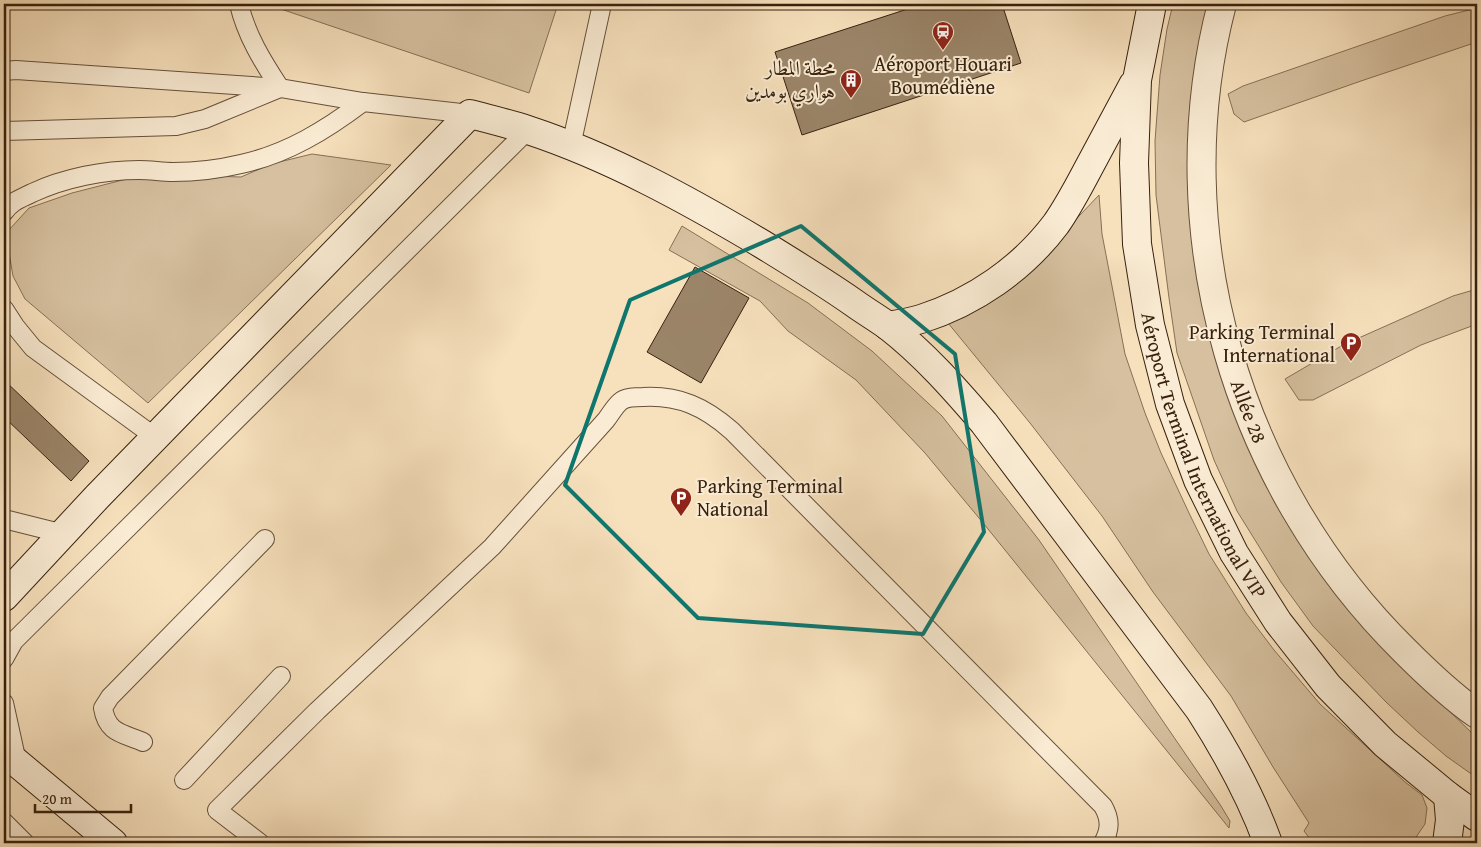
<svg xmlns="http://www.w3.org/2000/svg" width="1481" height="847" font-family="'Gentium Book Plus',Amiri,serif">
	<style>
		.green { fill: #d6c09f; stroke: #867056 }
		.building { fill: #9b8569; stroke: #37210e }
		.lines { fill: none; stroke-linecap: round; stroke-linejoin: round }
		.lane-casing { stroke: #67513a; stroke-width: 20 }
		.street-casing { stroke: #67513a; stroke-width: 30 }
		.secondary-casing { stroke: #37210e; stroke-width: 30 }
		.lane { stroke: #faecd4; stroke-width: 18 }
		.street { stroke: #faecd4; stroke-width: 28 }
		.secondary { stroke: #faecd4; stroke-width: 28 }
		.marked { fill: none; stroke: #0f766e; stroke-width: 4; stroke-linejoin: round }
		.labels { text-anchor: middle; stroke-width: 4; stroke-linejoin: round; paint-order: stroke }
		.poi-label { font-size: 20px; fill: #37210e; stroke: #faecd4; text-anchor: end }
		.street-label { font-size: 20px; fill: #37210e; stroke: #faecd4 }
	</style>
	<rect width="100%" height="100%" fill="#f7e1bd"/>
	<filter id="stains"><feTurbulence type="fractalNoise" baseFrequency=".004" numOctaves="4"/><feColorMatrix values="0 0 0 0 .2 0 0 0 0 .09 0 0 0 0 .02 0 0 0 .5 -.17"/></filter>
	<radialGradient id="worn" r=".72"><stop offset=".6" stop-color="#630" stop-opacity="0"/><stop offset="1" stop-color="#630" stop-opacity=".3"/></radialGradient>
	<!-- green -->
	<g class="green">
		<polygon points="277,4 558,4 529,93 269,5"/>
		<polygon points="1173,4 1211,4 1199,218 1277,498 1328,583 1402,665 1477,738 1477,778 1446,756 1418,732 1386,702 1313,626 1281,582 1237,511 1214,460 1177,353 1169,298 1156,195 1155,141 1160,75 1167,29"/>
		<polygon points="1477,8 1477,42 1361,81 1244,122 1234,114 1228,94 1243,86 1445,16"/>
		<polygon points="312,154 391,165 148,403 25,299 13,276 9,253 8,231 29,208 72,193 146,174 241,177 271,164"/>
		<polygon points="1099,195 1102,234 1125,354 1145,413 1161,453 1189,513 1209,554 1246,613 1274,650 1320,704 1405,782 1422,795 1427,808 1425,824 1412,843 1313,843 1304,831 1309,823 1273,767 1231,696 1153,592 1102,516 1030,423 939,312 1043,254"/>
		<polygon points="682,226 808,303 872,351 942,416 1039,540 1221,806 1230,821 1229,828 984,524 925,453 856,380 788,331 760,301 669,250"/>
		<polygon points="1477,289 1477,324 1421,345 1313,400 1299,400 1285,379 1343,345 1453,296"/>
	</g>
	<!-- building -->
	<g class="building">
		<polygon points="923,4 1002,4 1021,63 802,135 775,52"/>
		<polygon points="695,267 749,298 701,383 647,352"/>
		<polygon points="4,380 89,461 71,481 4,417"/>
	</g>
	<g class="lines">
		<!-- lane casing -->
		<g class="lane-casing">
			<g id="lane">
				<polyline points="4,71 16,70 280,88 363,102 470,114"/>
				<path d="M4 131 176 126 205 119 280 88C263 62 246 35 239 4"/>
				<polyline points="571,146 602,4"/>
				<path d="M4 212C12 201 20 199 32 193 64 178 104 170 139 170 151 170 162 172 173 172 196 172 220 169 241 164 287 154 326 130 363 102"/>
				<polyline points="4,309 15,326 33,348 155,437"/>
				<polyline points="4,519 64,534"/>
				<polyline points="4,659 14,641 528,130"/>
				<polyline points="4,703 17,762"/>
				<path d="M143 742C122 733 107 733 103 708L110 697 265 539"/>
				<polyline points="184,780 281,676"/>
				<polyline points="4,822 25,843"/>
				<path d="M260 843 217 810 317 711 492 547 606 420C610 415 615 406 620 402 625 397 636 397 643 397 679 395 705 407 732 431L1103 806C1111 820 1110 830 1103 843"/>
			</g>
		</g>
		<!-- street casing -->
		<g class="street-casing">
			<g id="street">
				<path id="s1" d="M1222 4C1162 233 1237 486 1405 651 1427 673 1451 696 1477 714"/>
			</g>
		</g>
		<!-- secondary casing -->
		<g class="secondary-casing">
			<g id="secondary">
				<path id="s2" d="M1152 4 1137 80 1134 163 1137 244 1150 325 1170 404 1198 480 1234 553 1278 622 1328 686 1385 744 1448 796 1477 817"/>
				<path d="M888 326C899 324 911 322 921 319 974 302 1022 269 1056 224 1068 207 1078 188 1088 169 1103 141 1118 113 1133 85"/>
				<path d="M4 597 97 497 470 114C489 119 509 124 528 130 610 157 688 200 762 244 793 263 824 282 854 303 865 311 877 318 888 326 924 354 954 388 984 423L1199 709C1226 751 1251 796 1268 843"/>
				<polyline points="4,752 113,843"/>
				<polyline points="1447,843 1450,820 1448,796"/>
			</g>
		</g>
		<!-- lane -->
		<use href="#lane" class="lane"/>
		<!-- street -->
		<use href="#street" class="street"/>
		<!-- secondary -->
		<use href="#secondary" class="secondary"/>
	</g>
	<!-- marked area -->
	<path class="marked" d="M801 226 955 354 984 532 923 634 698 618 565 485 630 300Z"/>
	<!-- icons -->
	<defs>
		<g id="station-pin" transform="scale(1.125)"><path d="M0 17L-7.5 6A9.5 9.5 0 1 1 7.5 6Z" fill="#8f2418" stroke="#faecd4"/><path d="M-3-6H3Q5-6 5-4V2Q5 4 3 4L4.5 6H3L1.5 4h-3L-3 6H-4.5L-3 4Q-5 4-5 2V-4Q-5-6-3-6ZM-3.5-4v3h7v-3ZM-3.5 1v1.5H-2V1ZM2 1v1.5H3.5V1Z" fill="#fff"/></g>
		<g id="building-pin" transform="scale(1.125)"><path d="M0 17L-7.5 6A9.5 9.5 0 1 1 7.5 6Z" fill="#8f2418" stroke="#faecd4"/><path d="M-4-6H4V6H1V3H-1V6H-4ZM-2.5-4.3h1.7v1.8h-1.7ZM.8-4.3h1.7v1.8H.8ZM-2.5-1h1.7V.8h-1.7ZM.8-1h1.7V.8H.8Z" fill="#fff"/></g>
		<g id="parking-pin" transform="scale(1.125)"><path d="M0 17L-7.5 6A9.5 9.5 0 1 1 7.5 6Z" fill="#8f2418" stroke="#faecd4"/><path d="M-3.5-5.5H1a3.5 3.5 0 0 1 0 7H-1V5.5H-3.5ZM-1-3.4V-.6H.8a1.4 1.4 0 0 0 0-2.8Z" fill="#fff"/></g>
	</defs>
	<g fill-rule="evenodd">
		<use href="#station-pin" x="943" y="32"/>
		<use href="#building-pin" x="851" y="80"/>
		<use href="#parking-pin" x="1351" y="343"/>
		<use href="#parking-pin" x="681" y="498"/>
	</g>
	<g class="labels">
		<!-- poi labels -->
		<g class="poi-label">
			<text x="943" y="71" text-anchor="middle">Aéroport Houari<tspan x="943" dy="23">Boumédiène</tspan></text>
			<text x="835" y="75">محطة المطار<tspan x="835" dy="23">هواري بومدين</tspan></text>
			<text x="1335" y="339">Parking Terminal<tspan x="1335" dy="23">International</tspan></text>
			<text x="697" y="493" text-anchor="start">Parking Terminal<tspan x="697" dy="23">National</tspan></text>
		</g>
		<!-- street labels -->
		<g class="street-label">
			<text dy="7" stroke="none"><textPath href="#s1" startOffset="415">Allée 28</textPath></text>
			<text dy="7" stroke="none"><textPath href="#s2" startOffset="465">Aéroport Terminal International VIP</textPath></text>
		</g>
	</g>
	<!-- margin -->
	<rect width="1481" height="847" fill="none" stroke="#f7e1bd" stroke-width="20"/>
	<rect x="5" y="5" width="1471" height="837" fill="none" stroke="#37210e" stroke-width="2.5"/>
	<rect x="10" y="10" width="1461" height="827" fill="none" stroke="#37210e"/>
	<!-- scale -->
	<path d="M35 804v8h96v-8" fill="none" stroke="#37210e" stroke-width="2.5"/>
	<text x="42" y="804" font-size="15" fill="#37210e" stroke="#faecd4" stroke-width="4" paint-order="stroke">20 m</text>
	<rect width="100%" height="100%" filter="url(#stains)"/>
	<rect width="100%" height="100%" fill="url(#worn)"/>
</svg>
